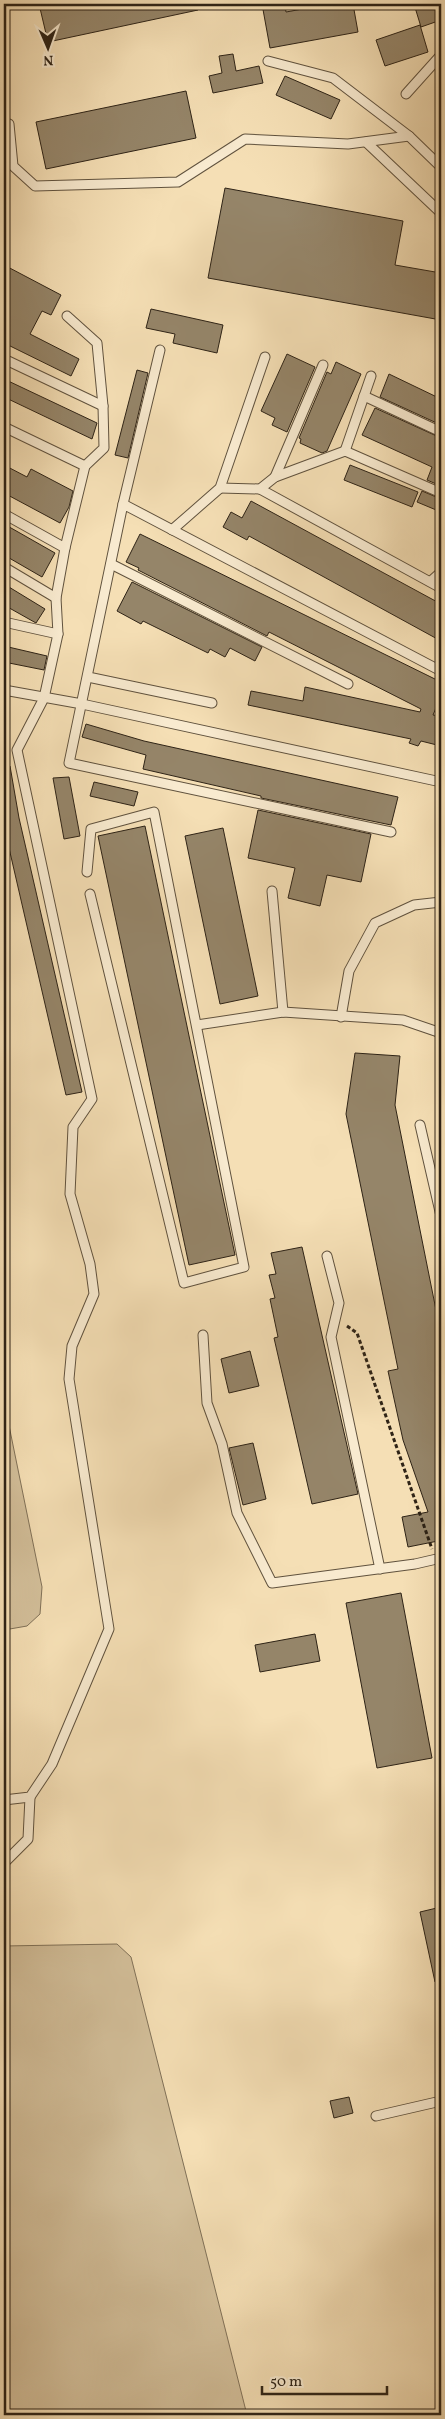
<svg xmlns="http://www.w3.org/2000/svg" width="445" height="2419" font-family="Vollkorn,serif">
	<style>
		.green { fill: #d3bf9a; stroke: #807158 }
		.building { fill: #958569; stroke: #2e2316 }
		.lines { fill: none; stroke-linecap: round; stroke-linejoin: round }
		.lane-casing { stroke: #60523e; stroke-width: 11 }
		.path { stroke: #2e2316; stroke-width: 3; stroke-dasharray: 4 2.5; stroke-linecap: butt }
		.lane { stroke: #f8eacf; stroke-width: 9 }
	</style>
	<rect width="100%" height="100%" fill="#f5dfb5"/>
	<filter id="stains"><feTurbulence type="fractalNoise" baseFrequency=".004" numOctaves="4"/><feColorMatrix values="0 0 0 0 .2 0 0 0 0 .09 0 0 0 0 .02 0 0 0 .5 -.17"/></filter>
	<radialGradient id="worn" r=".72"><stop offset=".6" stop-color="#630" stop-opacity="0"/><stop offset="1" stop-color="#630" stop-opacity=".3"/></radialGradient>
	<!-- green -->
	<g class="green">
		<polygon points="4,1401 42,1587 40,1614 27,1626 4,1630"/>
		<polygon points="117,1944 131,1957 247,2415 4,2415 4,1946"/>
	</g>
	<!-- building -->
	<g class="building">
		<polygon points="39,4 198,4 198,10 48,42"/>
		<polygon points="262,4 285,4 286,12 330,4 353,4 358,32 270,48"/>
		<polygon points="414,4 441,4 441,20 421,27"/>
		<polygon points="420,25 428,52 385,66 376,40"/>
		<polygon points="233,54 236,71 259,66 263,83 213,93 209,76 222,73 219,56"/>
		<polygon points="285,76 340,100 331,119 276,95"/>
		<polygon points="186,91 196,138 46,169 36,122"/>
		<polygon points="225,188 403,221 395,265 441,273 441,320 208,278"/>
		<polygon points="4,265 61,295 51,315 42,311 30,334 79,359 71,376 4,343"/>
		<polygon points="151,309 223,325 217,353 173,343 175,334 146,328"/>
		<polygon points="287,354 315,367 287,432 272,425 275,418 261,411"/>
		<polygon points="336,362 361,374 327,451 322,453 300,443 301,439 299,438 327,372 331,374"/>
		<polygon points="137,370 148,373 128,458 115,455"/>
		<polygon points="389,374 441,399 441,425 380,397"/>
		<polygon points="4,379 97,423 92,439 4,397"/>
		<polygon points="375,408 441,438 441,486 427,480 432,467 362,435"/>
		<polygon points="4,465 27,477 31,469 73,491 69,507 60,523 4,493"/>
		<polygon points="350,465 418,492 412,507 344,480"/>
		<polygon points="422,491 441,499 441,512 417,502"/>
		<polygon points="251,501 441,604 441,641 249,536 247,540 223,527 231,512 242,518"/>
		<polygon points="4,524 55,553 42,577 4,555"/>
		<polygon points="140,534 441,682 441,696 433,715 441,716 441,746 421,741 418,746 409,743 411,739 248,705 251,691 303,701 305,687 420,712 421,709 269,632 267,636 138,570 139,568 126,562"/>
		<polygon points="132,582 262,647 255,661 230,648 225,657 210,649 208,653 143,621 141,624 117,611"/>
		<polygon points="4,584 45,609 36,623 4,605"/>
		<polygon points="4,646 47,656 44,670 4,662"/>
		<polygon points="86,724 144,741 398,797 391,825 261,798 261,796 143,769 146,755 82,737"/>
		<polygon points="10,766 19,818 82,1092 66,1095 6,835 4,819 4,767"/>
		<polygon points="69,777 80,836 64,839 53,778"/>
		<polygon points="94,782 138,792 134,806 90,796"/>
		<polygon points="258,810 371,834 361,882 327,875 320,906 288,898 295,868 248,858"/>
		<polygon points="145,826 235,1255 189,1265 98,836"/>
		<polygon points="223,828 258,996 220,1004 185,836"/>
		<polygon points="355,1053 400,1056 395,1105 441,1335 441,1545 439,1545 438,1541 408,1547 402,1517 428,1512 403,1440 388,1371 398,1369 346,1114"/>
		<polygon points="302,1247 358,1494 312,1504 274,1338 278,1337 270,1299 275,1298 269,1275 276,1274 271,1253"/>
		<polygon points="250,1351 259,1386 229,1393 221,1359"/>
		<polygon points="253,1443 266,1499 243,1505 229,1448"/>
		<polygon points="401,1593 432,1758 377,1768 346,1603"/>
		<polygon points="315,1634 320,1661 260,1672 255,1645"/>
		<polygon points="441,1907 441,1981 435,1982 420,1912"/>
		<polygon points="349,2097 353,2113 334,2118 330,2101"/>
	</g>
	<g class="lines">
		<!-- lane casing -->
		<g class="lane-casing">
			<g id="lane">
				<polyline points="268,61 333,78 409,136 441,167"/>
				<polyline points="406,94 441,55"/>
				<polyline points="9,124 13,166 35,186 178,182 245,139 348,144 409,136"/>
				<polyline points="366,142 441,213"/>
				<polyline points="4,359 103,406"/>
				<polyline points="364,396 441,432"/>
				<polyline points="4,427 85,466"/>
				<polyline points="345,451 371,376"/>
				<polyline points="275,477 323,365"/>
				<polyline points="220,488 260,489 275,477 345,451 441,493"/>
				<polyline points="260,489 441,588"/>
				<polyline points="123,504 160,350"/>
				<polyline points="4,514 65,548"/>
				<polyline points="172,530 220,488 265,357"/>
				<polyline points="111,564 348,684"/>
				<polyline points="4,567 56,598"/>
				<polyline points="431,581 441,572"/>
				<polyline points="4,622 58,634"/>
				<polyline points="88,677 212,703"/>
				<polyline points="4,690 82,704 441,782"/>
				<polyline points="391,832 69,763 123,504 441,671"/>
				<polyline points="87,872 91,829 154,812 244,1267 184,1283 90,894"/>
				<polyline points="272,891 283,1012"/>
				<polyline points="341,1017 349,971 375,923 414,905 441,902"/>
				<polyline points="197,1025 283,1012 403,1020 441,1033"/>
				<polyline points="420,1125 441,1216"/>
				<polyline points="327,1256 339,1303 331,1337 380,1569"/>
				<polyline points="203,1335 207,1403 222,1444 237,1513 272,1583 415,1564 441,1558"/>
				<polyline points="4,1800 30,1797 52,1764 109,1629 69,1379 72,1346 94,1294 90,1264 70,1194 73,1127 92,1099 17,750 44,698 58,634 56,598 65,548 85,466 104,448 103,406 97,343 67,316"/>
				<polyline points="4,1863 28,1839 30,1797"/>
				<polyline points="376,2116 441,2101"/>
			</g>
		</g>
		<!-- path -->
		<polyline class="path" points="347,1326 357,1333 432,1549"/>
		<!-- lane -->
		<use href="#lane" class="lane"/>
	</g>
	<!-- margin -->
	<rect width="445" height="2419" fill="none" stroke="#f5dfb5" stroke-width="20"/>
	<rect x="5" y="5" width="435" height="2409" fill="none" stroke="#2e2316" stroke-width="2.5"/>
	<rect x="10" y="10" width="425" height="2399" fill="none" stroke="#2e2316"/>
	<!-- north arrow -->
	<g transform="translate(48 48) rotate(178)" stroke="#f8eacf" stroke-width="4" paint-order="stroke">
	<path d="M0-4L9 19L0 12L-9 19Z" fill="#2e2316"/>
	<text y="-8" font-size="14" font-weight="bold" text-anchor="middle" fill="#2e2316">N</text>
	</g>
	<!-- scale -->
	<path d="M262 2386v8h125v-8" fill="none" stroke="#2e2316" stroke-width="2.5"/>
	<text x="270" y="2386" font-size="15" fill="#2e2316" stroke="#f8eacf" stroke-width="4" paint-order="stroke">50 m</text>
	<rect width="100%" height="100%" filter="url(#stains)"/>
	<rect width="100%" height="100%" fill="url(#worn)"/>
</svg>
